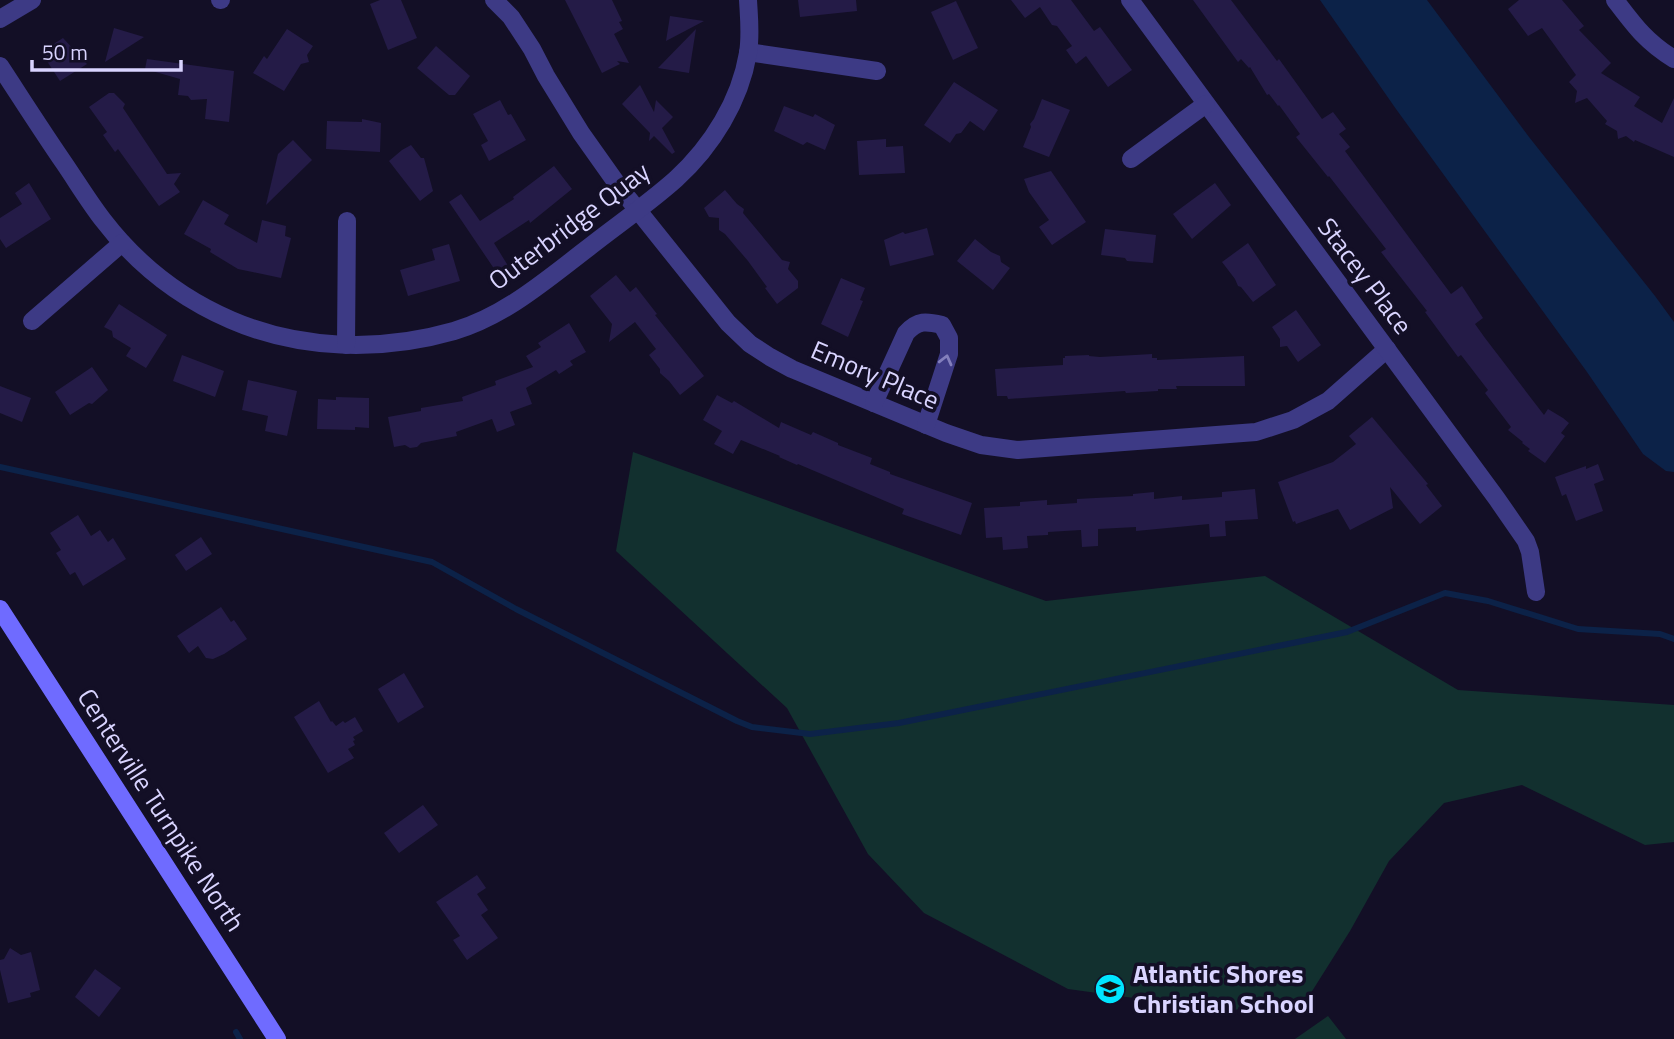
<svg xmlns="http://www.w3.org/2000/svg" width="1674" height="1039" font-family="'Titillium Web',sans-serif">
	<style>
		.green { fill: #12302f }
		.water { fill: #0c2248 }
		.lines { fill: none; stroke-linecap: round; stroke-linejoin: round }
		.stream { stroke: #0c2248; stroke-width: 6 }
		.building { fill: #241b47 }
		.minor { stroke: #3d3a85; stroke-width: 18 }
		.secondary { stroke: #6f6bff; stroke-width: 18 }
		.oneway { stroke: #837fbc }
		.labels { text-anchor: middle; stroke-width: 7; stroke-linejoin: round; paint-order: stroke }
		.street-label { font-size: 26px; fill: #d9d4ff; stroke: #130f26 }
		.poi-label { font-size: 26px; font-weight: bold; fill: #d9d4ff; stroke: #130f26; text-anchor: start }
	</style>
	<rect width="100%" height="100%" fill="#130f26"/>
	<!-- green -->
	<g class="green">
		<polygon points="633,452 1046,601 1265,576 1458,690 1674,705 1674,842 1645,845 1522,785 1444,803 1389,861 1350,931 1309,996 1229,1011 1068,989 924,913 868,854 787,708 616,551"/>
		<polygon points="1328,1016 1346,1039 1295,1039"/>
	</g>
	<!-- water -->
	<polygon class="water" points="1320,0 1427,0 1529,137 1655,296 1674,322 1674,472 1666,471 1643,454 1587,372 1396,109"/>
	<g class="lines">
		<!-- stream -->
		<g class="stream">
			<polyline points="0,467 432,562 516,609 737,721 752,727 810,734 899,723 1347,632 1445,593 1488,601 1578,629 1660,634 1674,639"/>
			<polyline points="236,1032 240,1039"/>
		</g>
	</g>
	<!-- building -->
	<g class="building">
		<polygon points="380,0 401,0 417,38 388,50 370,4"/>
		<polygon points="565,0 612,0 622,21 619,22 623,29 614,34 629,63 617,61 620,64 602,73"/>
		<polygon points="798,0 856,0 857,11 800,17"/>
		<polygon points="1011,0 1071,0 1094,31 1100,27 1132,70 1108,87 1086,56 1076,64 1066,50 1072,46 1057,26 1052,25 1040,7 1025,18"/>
		<polygon points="1193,0 1231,0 1277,61 1279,59 1322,119 1333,112 1346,129 1339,134 1350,147 1345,151 1451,294 1462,286 1483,318 1475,324 1485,338 1544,415 1548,409 1563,418 1569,423 1561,433 1565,436 1545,463 1528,451 1530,449 1522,443 1523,442 1508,430 1511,427 1485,393 1488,390 1461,355 1458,357 1425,312 1427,311 1381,252 1386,249 1329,176 1328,177 1296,137 1300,134 1279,105 1278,106 1269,94 1267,95 1250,67 1249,68 1241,59 1238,62"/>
		<polygon points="1519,0 1562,0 1584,26 1579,30 1611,63 1601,73 1640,97 1634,106 1662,123 1674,98 1674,157 1635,140 1634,142 1626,136 1618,139 1617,131 1605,124 1607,121 1587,98 1575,103 1577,91 1569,82 1576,75 1542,28 1528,36 1508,9"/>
		<polygon points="956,1 978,48 953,60 931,12"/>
		<polygon points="670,16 704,21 666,41"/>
		<polygon points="114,28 144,37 105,62"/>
		<polygon points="287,29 313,46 307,55 309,62 301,64 284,91 253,73 264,56 267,59"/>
		<polygon points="696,29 689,73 658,68"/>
		<polygon points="63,38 87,64 60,81 41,52"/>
		<polygon points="436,46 470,76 455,95 449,95 417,68"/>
		<polygon points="147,59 234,71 229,122 205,119 207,99 191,100 188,96 178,95 180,79 145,69"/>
		<polygon points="954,82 998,110 984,131 970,121 961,133 956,134 950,143 924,125"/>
		<polygon points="640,85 654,112 656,100 673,117 662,128 675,152 672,154 654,136 649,141 650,133 622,104"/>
		<polygon points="109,93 114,93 125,104 123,108 167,174 181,173 174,184 180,192 159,206 118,149 115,152 103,135 107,132 89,107"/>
		<polygon points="1042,99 1070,110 1049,157 1023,147 1031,127 1030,124 1034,119"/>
		<polygon points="500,100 508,115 511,114 526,140 489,161 481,145 488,141 473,114"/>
		<polygon points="784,106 813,117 815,114 835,125 825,150 807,142 803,145 774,131"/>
		<polygon points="362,119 381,123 380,152 326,149 327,121 362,122"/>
		<polygon points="886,139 886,147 903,146 905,173 859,175 857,141"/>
		<polygon points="293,140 312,160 266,205 278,154"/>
		<polygon points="411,145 421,158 424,158 433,191 420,201 389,161 402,150"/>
		<polygon points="554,166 572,189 530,223 529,220 494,243 510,269 499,276 449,202 461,194 480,221 514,199 513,197"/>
		<polygon points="1051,171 1086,222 1052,245 1039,227 1049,220 1029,192 1024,179"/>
		<polygon points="29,183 51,219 6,248 0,239 0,218 22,204 15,193"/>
		<polygon points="1215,183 1231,205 1192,239 1173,214"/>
		<polygon points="725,190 737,204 744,209 743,213 782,260 790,262 788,269 798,281 798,288 777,304 765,288 767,287 748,261 725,234 719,230 719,218 709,217 704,208"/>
		<polygon points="203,200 229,215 224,224 257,243 262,220 286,226 285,236 291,238 281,278 238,269 210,252 211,249 184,234"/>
		<polygon points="927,228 934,255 890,266 884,240 903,232 905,234"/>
		<polygon points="1105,229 1156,235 1153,263 1127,261 1125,258 1101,255"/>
		<polygon points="975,239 991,252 1000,256 1001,262 1010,268 993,290 957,261"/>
		<polygon points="1248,243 1276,285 1253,302 1241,287 1238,286 1235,279 1222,262"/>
		<polygon points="449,244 460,281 408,296 400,270 435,260 432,249"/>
		<polygon points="616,275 630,292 636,287 657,314 655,315 704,376 680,395 669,381 660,373 660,369 649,355 656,349 635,322 609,342 612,324 590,296"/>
		<polygon points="841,278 865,288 860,300 863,301 848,337 821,324"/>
		<polygon points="119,304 167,335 146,368 126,356 131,348 113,337 112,331 104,327"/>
		<polygon points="1296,310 1321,345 1298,362 1287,346 1280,347 1280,339 1272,327"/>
		<polygon points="569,323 586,352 570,361 573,365 559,374 556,370 526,388 532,404 510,412 515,425 497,432 492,419 456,432 457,436 421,443 417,447 410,448 405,445 394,447 388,417 421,411 421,408 463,401 462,397 496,385 495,381 533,367 526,356 541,347 538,343"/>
		<polygon points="1152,354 1152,358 1157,358 1157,360 1244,356 1245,386 1176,386 1177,389 1158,389 1158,391 1126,393 1125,391 1008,399 1007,396 997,396 995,369 1063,365 1063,358 1065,358 1065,356 1089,355 1089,356 1100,357"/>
		<polygon points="182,355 224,371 215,397 173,381"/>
		<polygon points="92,367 108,390 92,404 89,403 70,415 55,392"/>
		<polygon points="248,380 297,391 287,436 265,431 268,416 242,410"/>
		<polygon points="0,386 31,398 22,422 0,413"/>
		<polygon points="717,395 732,403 734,401 779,428 781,422 811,435 813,432 838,443 838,445 872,458 870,464 890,472 890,474 972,503 961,535 902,514 904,509 798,464 797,465 779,457 780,456 741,440 733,454 714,444 722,431 703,420"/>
		<polygon points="336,397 369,398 369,428 355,427 355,430 317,429 318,399 336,400"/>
		<polygon points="1372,417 1428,484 1426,485 1442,506 1420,524 1390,487 1393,508 1350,530 1338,509 1296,524 1295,521 1293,522 1278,482 1333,462 1356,444 1349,436"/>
		<polygon points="1598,464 1604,480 1594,484 1603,511 1576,521 1566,494 1562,496 1555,477 1586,466 1586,469"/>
		<polygon points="1255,489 1258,519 1225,521 1226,536 1210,537 1209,524 1136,531 1136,527 1098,529 1098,546 1082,547 1081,530 1048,532 1048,535 1027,536 1028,548 1003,550 1002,537 986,538 984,508 1020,506 1020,502 1047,500 1047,505 1077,503 1077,499 1133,496 1133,494 1154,492 1154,499 1182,496 1182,500 1222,497 1222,492"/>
		<polygon points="78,515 91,536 100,530 108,542 113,538 126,559 83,586 75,572 70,575 56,553 61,550 50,533"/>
		<polygon points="201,537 212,554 186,571 175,555"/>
		<polygon points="221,607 231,622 234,620 247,639 224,654 213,659 206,658 198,646 189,653 177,636"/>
		<polygon points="404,673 424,707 398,723 378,689"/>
		<polygon points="319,701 331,722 332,721 336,726 343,721 345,723 355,717 363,731 353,737 355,740 353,741 355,745 348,749 354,758 328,773 294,717"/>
		<polygon points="423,805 438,825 399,853 384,833"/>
		<polygon points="477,875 486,888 477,894 488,910 481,915 498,938 467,960 453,940 460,936 436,902"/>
		<polygon points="10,948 21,955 31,952 40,990 30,993 31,997 8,1003 0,970 0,960 4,959"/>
		<polygon points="95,969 121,988 99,1017 75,997"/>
	</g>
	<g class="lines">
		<!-- minor -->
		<g class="minor">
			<polyline points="220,0 221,0"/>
			<polyline points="494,0 511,17 532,49 546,76 581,133 620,188 728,323 750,344 770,357 792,369 946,433 981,445 1018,450 1256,432 1293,420 1328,401 1387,349"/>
			<polyline points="1130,0 1497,499 1526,541 1530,552 1536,592"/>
			<path d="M1615 0C1634 25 1646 42 1674 59"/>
			<polyline points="0,19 32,0"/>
			<polyline points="748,52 877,71"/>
			<path d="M0 66C21 98 42 131 64 163 77 182 89 202 103 220 136 263 180 298 231 320 300 350 381 352 454 331 505 316 546 280 588 248 617 225 648 204 676 179 712 146 740 101 748 53 751 35 749 18 748 0"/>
			<polyline points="1131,159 1206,104"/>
			<polyline points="32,321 122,243"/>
			<polyline points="346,345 347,221"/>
			<path d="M874 403 906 333C918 320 926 321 942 325L949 338V354L926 425"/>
		</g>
		<!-- secondary -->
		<polyline class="secondary" points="0,609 277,1039"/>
	</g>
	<!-- one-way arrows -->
	<defs><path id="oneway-chevron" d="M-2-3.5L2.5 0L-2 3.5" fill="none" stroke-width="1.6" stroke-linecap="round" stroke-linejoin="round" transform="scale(1.75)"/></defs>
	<use class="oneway" href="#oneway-chevron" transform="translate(946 360) rotate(-76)"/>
	<!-- icons -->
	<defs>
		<g id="school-disc" transform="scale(1.575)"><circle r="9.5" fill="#00e5ff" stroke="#130f26"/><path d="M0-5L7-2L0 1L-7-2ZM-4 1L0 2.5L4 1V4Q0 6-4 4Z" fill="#111"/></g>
	</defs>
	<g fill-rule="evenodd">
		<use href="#school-disc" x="1110" y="989"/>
	</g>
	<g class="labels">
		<!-- street labels -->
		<g class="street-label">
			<text transform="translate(569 226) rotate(-37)" y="9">Outerbridge Quay</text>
			<text transform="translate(1365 276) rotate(53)" y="9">Stacey Place</text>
			<text transform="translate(875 375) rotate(23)" y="9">Emory Place</text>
			<text transform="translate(161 810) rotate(57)" y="9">Centerville Turnpike North</text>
		</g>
		<!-- poi labels -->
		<g class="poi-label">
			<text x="1133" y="983">Atlantic Shores<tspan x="1133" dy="30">Christian School</tspan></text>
		</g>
	</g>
	<!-- scale -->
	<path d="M32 60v10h149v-10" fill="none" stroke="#d9d4ff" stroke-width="3.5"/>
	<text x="42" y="60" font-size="21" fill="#d9d4ff" stroke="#130f26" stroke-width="5" paint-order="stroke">50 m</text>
</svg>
